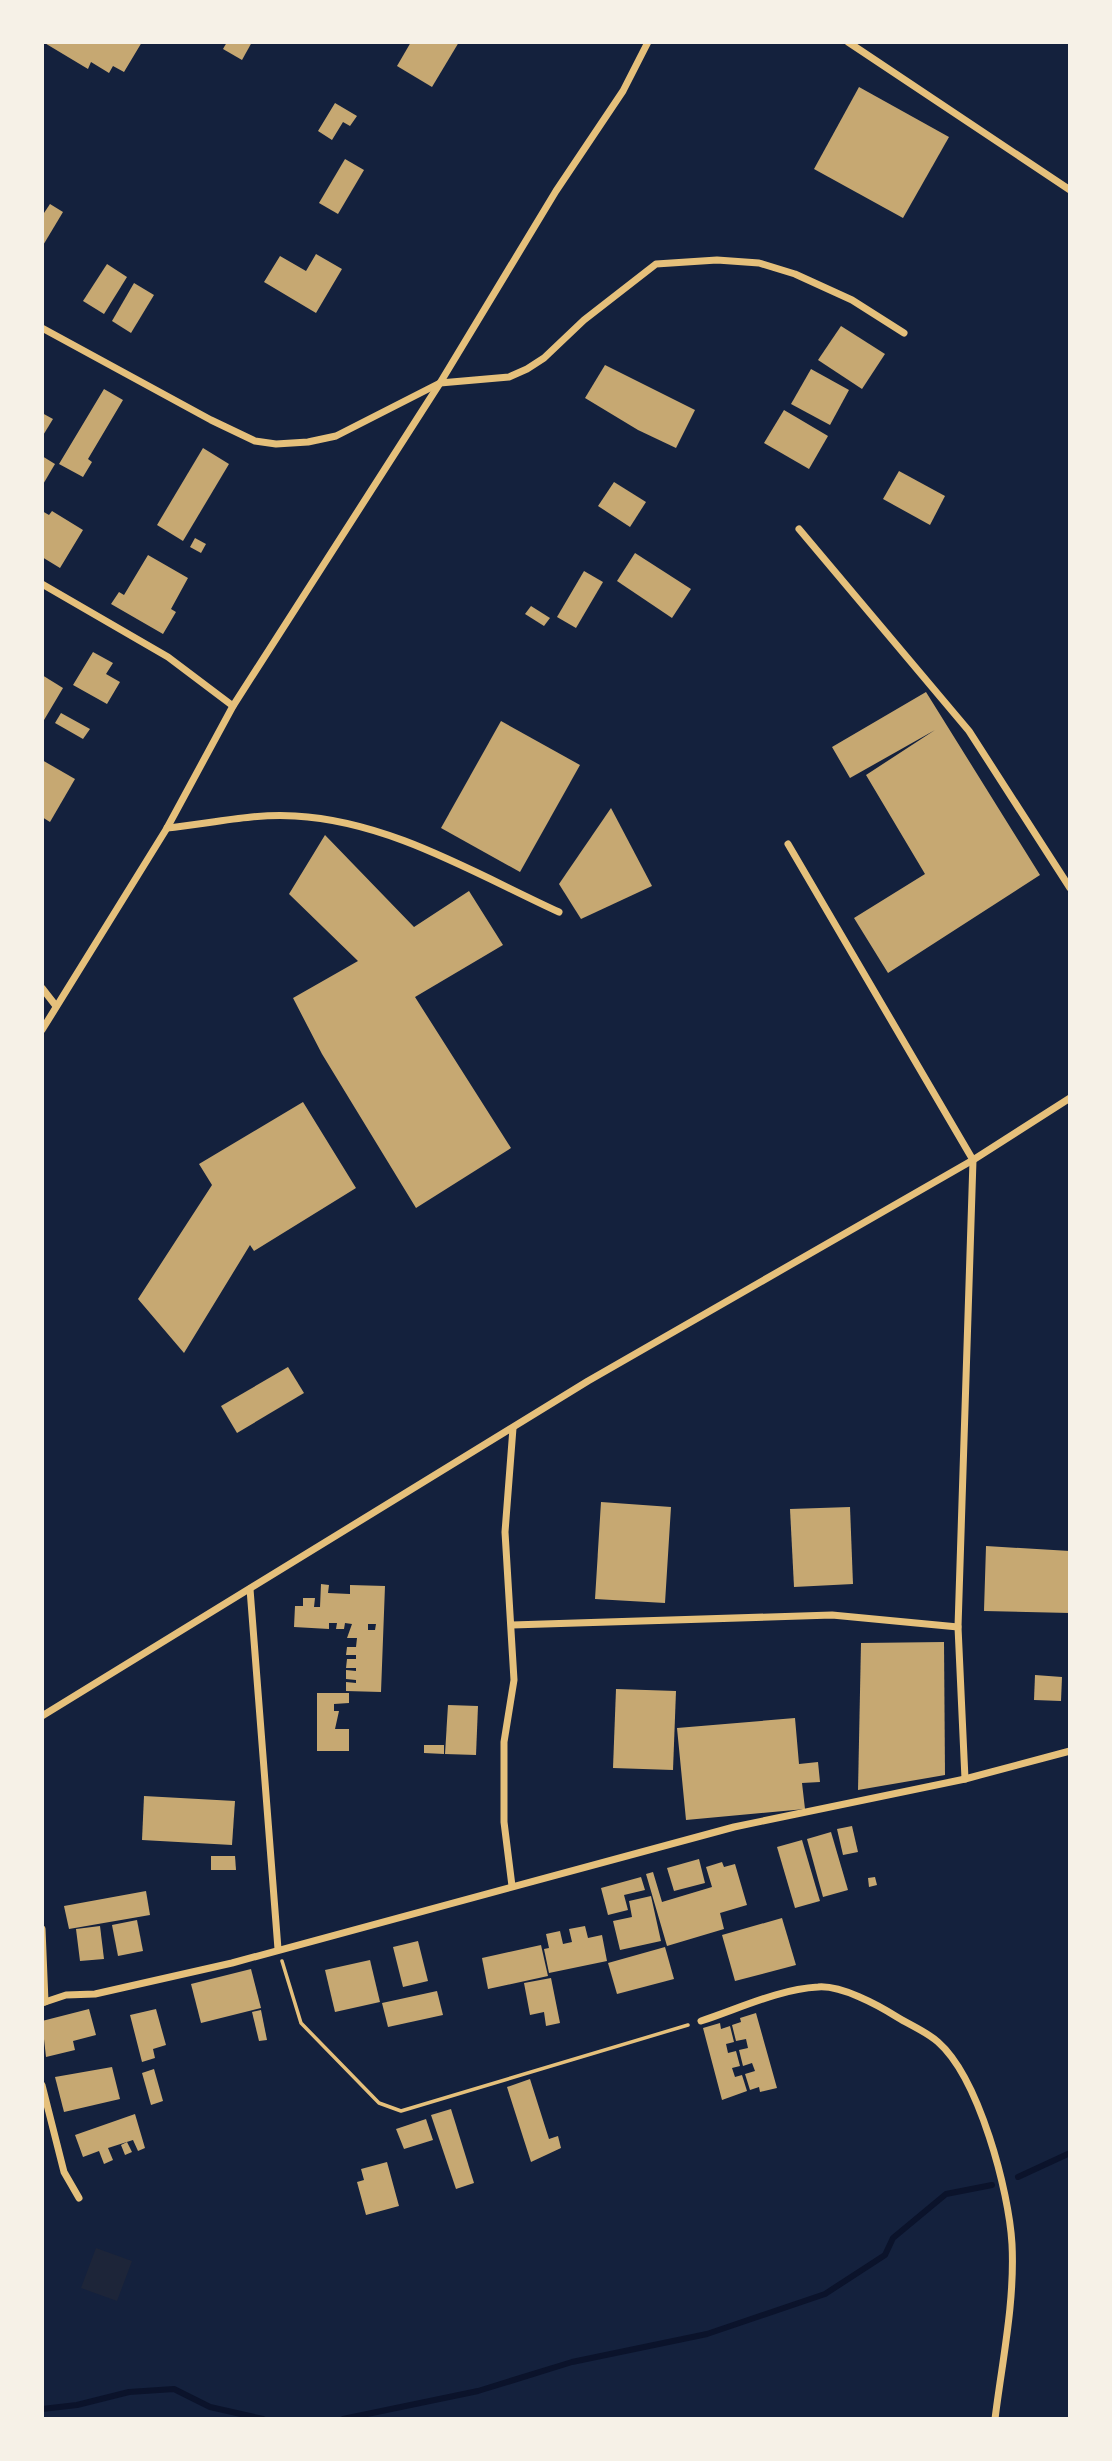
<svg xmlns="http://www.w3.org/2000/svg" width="1112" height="2461" font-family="Jost,sans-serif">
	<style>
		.green { fill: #1d2539 }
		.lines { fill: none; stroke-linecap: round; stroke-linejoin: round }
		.stream { stroke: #0b132b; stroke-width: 6 }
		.building { fill: #c6a872; fill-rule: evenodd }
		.path { stroke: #e5c07b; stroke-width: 3.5 }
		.minor { stroke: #e5c07b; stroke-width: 7 }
	</style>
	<rect width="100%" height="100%" fill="#14213d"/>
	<!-- green -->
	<polygon class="green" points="96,2248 132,2261 117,2301 81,2288"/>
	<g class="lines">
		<!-- stream -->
		<g class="stream">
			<polyline points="1018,2177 1070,2153"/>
			<polyline points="42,2409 77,2405 129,2392 174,2389 210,2407 263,2419"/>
			<polyline points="343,2419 478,2391 572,2362 707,2334 825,2294 885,2255 893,2238 946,2194 992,2185"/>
		</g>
	</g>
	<!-- building -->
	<g class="building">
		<polygon points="43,42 104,43 142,42 124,72 113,66 109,73 91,62 88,69"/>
		<polygon points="227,42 252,42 242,60 223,49"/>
		<polygon points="411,42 459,42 432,87 397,66"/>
		<polygon points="859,87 949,137 903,218 814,169"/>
		<polygon points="335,103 357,116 350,126 343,122 332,140 318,131"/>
		<polygon points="345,159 364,170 338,214 319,203"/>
		<polygon points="50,204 63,212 42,247 42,216"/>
		<polygon points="316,254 342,269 316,313 264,282 280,256 306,271"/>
		<polygon points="107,264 127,277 104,314 83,301"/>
		<polygon points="134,283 154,295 131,333 112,321"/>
		<polygon points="841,326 885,354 862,389 818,360"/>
		<polygon points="605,365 695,410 676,448 638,430 585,398"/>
		<polygon points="811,369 849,390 830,425 791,404"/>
		<polygon points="104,389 123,400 88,459 92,462 83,477 59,464"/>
		<polygon points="784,410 828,436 809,469 764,443"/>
		<polygon points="42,413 53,419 42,437"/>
		<polygon points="203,448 229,464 183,541 157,525"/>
		<polygon points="42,456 55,464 42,486"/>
		<polygon points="899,471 945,496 930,525 883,499"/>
		<polygon points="614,482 646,502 630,527 598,506"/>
		<polygon points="42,511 49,515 52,511 83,530 60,568 42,557"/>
		<polygon points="195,538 206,544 201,553 190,547"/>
		<polygon points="635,553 691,589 672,618 617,581"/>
		<polygon points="148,555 188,578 171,609 176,612 163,634 111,604 119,592 124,595"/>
		<polygon points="584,571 603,582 576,628 557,617"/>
		<polygon points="531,606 550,618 544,626 525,614"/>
		<polygon points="93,652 113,663 106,674 120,682 107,704 73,685"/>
		<polygon points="42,675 63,688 44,720 42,718"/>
		<polygon points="926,692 1040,875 888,973 854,918 925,874 866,775 935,730 850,778 832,747"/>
		<polygon points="61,713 90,729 83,739 55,723"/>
		<polygon points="501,721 580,765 520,872 441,828"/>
		<polygon points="42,760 75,779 50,822 42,817"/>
		<polygon points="611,808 652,886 581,919 559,884"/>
		<polygon points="325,835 414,927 469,891 503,945 415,997 511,1148 416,1208 322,1054 293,998 358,961 289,894"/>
		<polygon points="303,1102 356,1188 254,1251 250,1245 184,1353 138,1299 212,1185 199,1164"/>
		<polygon points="288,1367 304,1393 237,1433 221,1406"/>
		<polygon points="601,1502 671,1507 665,1603 595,1599"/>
		<polygon points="850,1507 853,1584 794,1587 790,1509"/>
		<polygon points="986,1546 1070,1551 1070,1613 984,1611"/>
		<path d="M321 1584 329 1585 328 1593 350 1594V1585L385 1586 381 1692 346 1691V1682L356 1683V1680L346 1679V1670L356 1671V1668H346L347 1659H356V1655H346L347 1647H356L357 1638H347L352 1624 345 1623 344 1629H336L337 1623H329V1629L294 1627 295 1606H303V1598H315L314 1607H320ZM368 1624H376L375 1630H368Z"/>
		<polygon points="944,1642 945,1775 858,1790 861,1643"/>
		<polygon points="1035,1675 1062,1677 1061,1701 1034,1700"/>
		<polygon points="616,1689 676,1691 673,1770 613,1768"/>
		<polygon points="317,1693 349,1693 349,1703 334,1704 334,1711 339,1711 335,1729 349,1729 349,1751 317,1751"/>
		<polygon points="448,1705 478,1706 476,1755 445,1754"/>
		<polygon points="795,1718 799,1764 818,1762 820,1782 802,1783 805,1809 686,1820 677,1728"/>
		<polygon points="424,1745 444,1745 444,1754 424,1753"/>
		<polygon points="144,1796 235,1801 232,1845 142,1840"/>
		<polygon points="852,1826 858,1852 843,1855 837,1829"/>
		<polygon points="831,1832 848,1890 823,1897 807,1839"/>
		<polygon points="802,1840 820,1901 795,1908 777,1847"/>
		<polygon points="211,1856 235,1856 236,1870 211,1870"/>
		<polygon points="699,1859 705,1883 674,1891 667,1868"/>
		<polygon points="722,1862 724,1867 735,1864 747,1905 720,1913 724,1929 667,1946 646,1874 653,1872 662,1902 712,1887 706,1867"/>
		<polygon points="641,1877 645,1890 624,1895 628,1910 608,1915 601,1888"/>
		<polygon points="875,1877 877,1885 869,1887 868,1878"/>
		<polygon points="146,1891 150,1915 69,1929 64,1906"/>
		<polygon points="651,1896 661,1941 620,1950 613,1921 632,1917 629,1901"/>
		<polygon points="782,1918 796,1965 735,1981 722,1935"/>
		<polygon points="137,1920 143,1951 118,1956 112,1925"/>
		<polygon points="100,1926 104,1959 80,1961 76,1929"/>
		<polygon points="585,1926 588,1938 602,1935 607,1961 549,1973 544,1949 549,1948 546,1934 560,1931 563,1944 572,1942 569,1929"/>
		<polygon points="418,1941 428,1981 403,1987 393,1947"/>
		<polygon points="541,1945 548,1976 488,1989 482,1958"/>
		<polygon points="665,1947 674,1979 617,1994 608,1963"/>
		<polygon points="370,1960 380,2002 335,2012 325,1970"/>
		<polygon points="251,1969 261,2008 201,2023 191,1984"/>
		<polygon points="551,1978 560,2023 546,2026 544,2012 530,2015 524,1983"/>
		<polygon points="437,1991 443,2015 388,2027 382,2003"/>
		<polygon points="89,2009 96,2035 73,2041 75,2050 46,2057 42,2021"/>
		<polygon points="156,2009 166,2045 153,2049 155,2058 142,2062 130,2015"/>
		<polygon points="261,2010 267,2040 259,2041 252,2012"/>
		<polygon points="756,2013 777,2088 760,2092 759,2087 750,2090 745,2074 755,2071 752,2063 743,2066 739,2050 748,2048 746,2039 736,2041 732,2025 741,2022 740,2018"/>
		<polygon points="720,2023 721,2029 730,2026 734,2042 726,2044 728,2053 736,2051 740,2066 732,2068 735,2077 742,2075 747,2091 722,2100 703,2028"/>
		<polygon points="112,2067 120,2099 64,2112 55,2077"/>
		<polygon points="154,2069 163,2101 151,2105 142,2073"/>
		<polygon points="530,2079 549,2139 558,2136 561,2148 531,2162 507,2087"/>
		<polygon points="451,2109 474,2183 456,2189 431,2115"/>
		<polygon points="135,2114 145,2148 138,2151 133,2140 108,2148 113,2160 104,2164 99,2151 83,2157 75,2135"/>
		<polygon points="426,2119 433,2140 404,2149 396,2129"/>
		<polygon points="127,2142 132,2152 125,2155 121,2145"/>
		<polygon points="387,2162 399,2206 366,2215 357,2182 364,2180 361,2169"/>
	</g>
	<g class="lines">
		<!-- path -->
		<polyline class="path" points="282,1961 301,2023 379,2103 401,2111 688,2025"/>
		<!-- minor -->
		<g class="minor">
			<polyline points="848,42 1070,190"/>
			<polyline points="42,328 211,420 255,441 276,444 308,442 336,436 440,383 509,377 527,369 544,358 584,320 656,264 717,260 759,263 795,274 852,300 904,333"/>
			<polyline points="799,529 969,731 1070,888"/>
			<polyline points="42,584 168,657 233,706"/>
			<path d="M167 828C208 824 253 813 295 816 389 821 474 873 559 912"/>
			<polyline points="788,844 973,1160 958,1627 965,1779"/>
			<polyline points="42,988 56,1006"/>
			<polyline points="42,1030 167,828 233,706 440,383 556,191 623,91 648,42"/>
			<polyline points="250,1589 278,1949"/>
			<polyline points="512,1625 832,1615 958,1627"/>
			<polyline points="42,1716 588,1381 973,1160 1070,1098"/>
			<polyline points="512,1886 504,1822 504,1742 514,1680 505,1532 513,1428"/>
			<polyline points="42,1929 45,2002"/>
			<polyline points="42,2003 66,1995 95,1994 232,1963 734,1827 965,1779 1070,1751"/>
			<path d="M701 2021C738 2009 779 1989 818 1987 841 1985 878 2005 897 2017 910 2025 927 2032 938 2042 979 2078 1009 2191 1012 2244 1015 2302 1002 2362 995 2419"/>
			<polyline points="42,2085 64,2172 79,2198"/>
		</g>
	</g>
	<!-- border -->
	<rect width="1112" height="2461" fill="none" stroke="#f6f1e7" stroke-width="88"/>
</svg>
